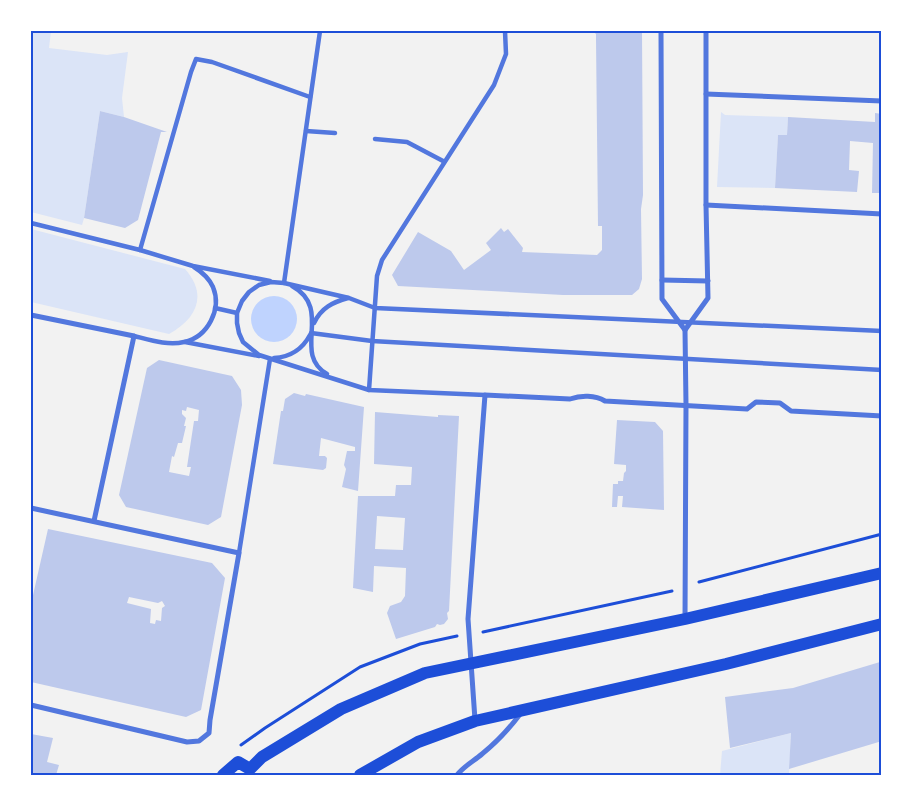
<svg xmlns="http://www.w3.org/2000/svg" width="913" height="806" font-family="'Noto Sans',sans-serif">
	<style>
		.green { fill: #dbe4f7 }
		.water { fill: #bfd3fe }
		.building { fill: #bdc9ec; fill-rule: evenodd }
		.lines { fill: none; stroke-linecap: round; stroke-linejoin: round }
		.path { stroke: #1d4ed8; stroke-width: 3 }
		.pedestrian { stroke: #5277de; stroke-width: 4.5 }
		.minor { stroke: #5277de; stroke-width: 5 }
		.primary { stroke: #1d4ed8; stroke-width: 12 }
		.neatline { fill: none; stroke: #1d4ed8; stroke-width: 2 }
	</style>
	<rect width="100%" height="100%" fill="#f2f2f2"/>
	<!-- green -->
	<g class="green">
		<polygon points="31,31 51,31 49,48 107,55 128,52 122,98 124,117 100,111 84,218 82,225 31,212"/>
		<polygon points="721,112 725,115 788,117 787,135 778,135 775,188 717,187"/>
		<path d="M31 229 185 269C208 295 197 318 169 334L31 302Z"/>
		<polygon points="791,733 789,775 720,775 722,751"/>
	</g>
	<!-- water -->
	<circle class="water" cx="274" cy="319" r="23"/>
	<!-- building -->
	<g class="building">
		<polygon points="593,31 642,31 643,195 641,209 642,279 639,289 632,295 563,295 398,286 392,275 418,232 451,251 464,270 491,250 486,243 501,228 504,232 508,229 523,248 522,252 597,255 602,250 602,226 598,226 596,39 596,34"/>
		<polygon points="100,111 124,117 167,132 161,132 138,220 125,228 84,218"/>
		<polygon points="875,113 882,114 882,193 872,193 873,143 850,141 849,170 859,171 857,192 775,188 778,135 787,135 788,117 875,122"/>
		<path d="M159 360 232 376 241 390 242 405 221 517 208 525 126 507 119 495 147 368ZM187 407 199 410 198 421H194L187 467H191L189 476 169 472 172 456 174 457 178 443H182L186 426H184L186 418 182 414V410L186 411Z"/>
		<polygon points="294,393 305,396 306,394 364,407 358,491 342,487 346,469 344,465 347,451 355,451 355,447 321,438 319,456 325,456 327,458 326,468 323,470 273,464 281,411 283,411 285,399"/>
		<path d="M375 412 438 417V415L459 416 449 611 447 613 448 619 444 624 440 625 437 624 435 627 396 639 387 613 390 606 401 602 405 596 406 568 374 566 373 592 353 588 358 496H395L396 485H411L412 467 374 464ZM377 516 405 518 403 550 375 549Z"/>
		<polygon points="617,420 655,422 663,431 664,510 622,507 623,496 618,496 617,507 612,507 613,484 618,484 618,481 623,481 624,473 626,471 626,465 614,464"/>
		<path d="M48 529 212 563 225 578 201 710 186 717 31 682V604ZM129 597 158 603 162 601 165 606 162 608 161 621 156 620 155 624 150 623 151 609 127 603Z"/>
		<polygon points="880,662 882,667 882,741 789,769 791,733 730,748 725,697 793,688"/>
		<polygon points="31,734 53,738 47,762 59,765 56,775 31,775"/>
	</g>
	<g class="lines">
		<!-- path -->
		<g class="path">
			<polyline points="699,582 882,534"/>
			<polyline points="483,632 672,591"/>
			<polyline points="241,745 265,728 360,667 420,644 457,636"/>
		</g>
		<!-- pedestrian -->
		<g class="pedestrian">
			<polyline points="306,131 335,133"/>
			<polyline points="375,139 407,142 443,161"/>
			<polyline points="31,223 140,250 193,266 270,281"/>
			<polyline points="140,250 191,72 196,59 212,62 310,97"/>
			<polyline points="284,283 320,31"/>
			<path d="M292 286C334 309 291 353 327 374"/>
			<polyline points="215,308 237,313"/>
			<path d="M314 323C321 308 333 302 348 298"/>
			<polyline points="311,333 372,341 882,370"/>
			<path d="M134 336C150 340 168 346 184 342 208 337 222 309 213 287 209 278 202 272 194 267"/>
			<polyline points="185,342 259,356"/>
			<path d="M274 358C290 357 302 350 310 335"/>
			<polyline points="369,390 377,276 382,260 494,85 506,54 505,31"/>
			<polyline points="485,395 369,390 259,355 243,342 239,333 237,323 237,313 242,301 249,292 259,285 271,282 284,283 349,298 375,308 882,331"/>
			<polyline points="239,553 270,359"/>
		</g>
		<!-- minor -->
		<g class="minor">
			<polyline points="661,31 662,299 685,330 708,298 706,205 706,31"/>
			<polyline points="706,94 882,101"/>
			<polyline points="706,205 882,214"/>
			<polyline points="662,280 708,281"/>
			<polyline points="31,315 134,336 94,521"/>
			<polyline points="31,508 239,553 210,720 209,733 199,741 187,742 31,705"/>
			<polyline points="685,619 686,405 685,330"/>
			<path d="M475 720 468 619 485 395 570 399C581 395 595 395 605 401L747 409 756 402 780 403 791 411 882 416"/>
			<path d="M457 775C464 766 474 761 482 754 497 742 509 729 521 713"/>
		</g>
		<!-- primary -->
		<g class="primary">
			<polyline points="223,775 238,762 250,769 262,757 341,709 425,673 685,619 882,573"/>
			<polyline points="360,775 418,742 475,721 726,664 882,624"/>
		</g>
	</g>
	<!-- border -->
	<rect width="913" height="806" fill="none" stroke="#ffffff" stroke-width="65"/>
	<rect x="32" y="32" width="848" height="742" class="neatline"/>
</svg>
